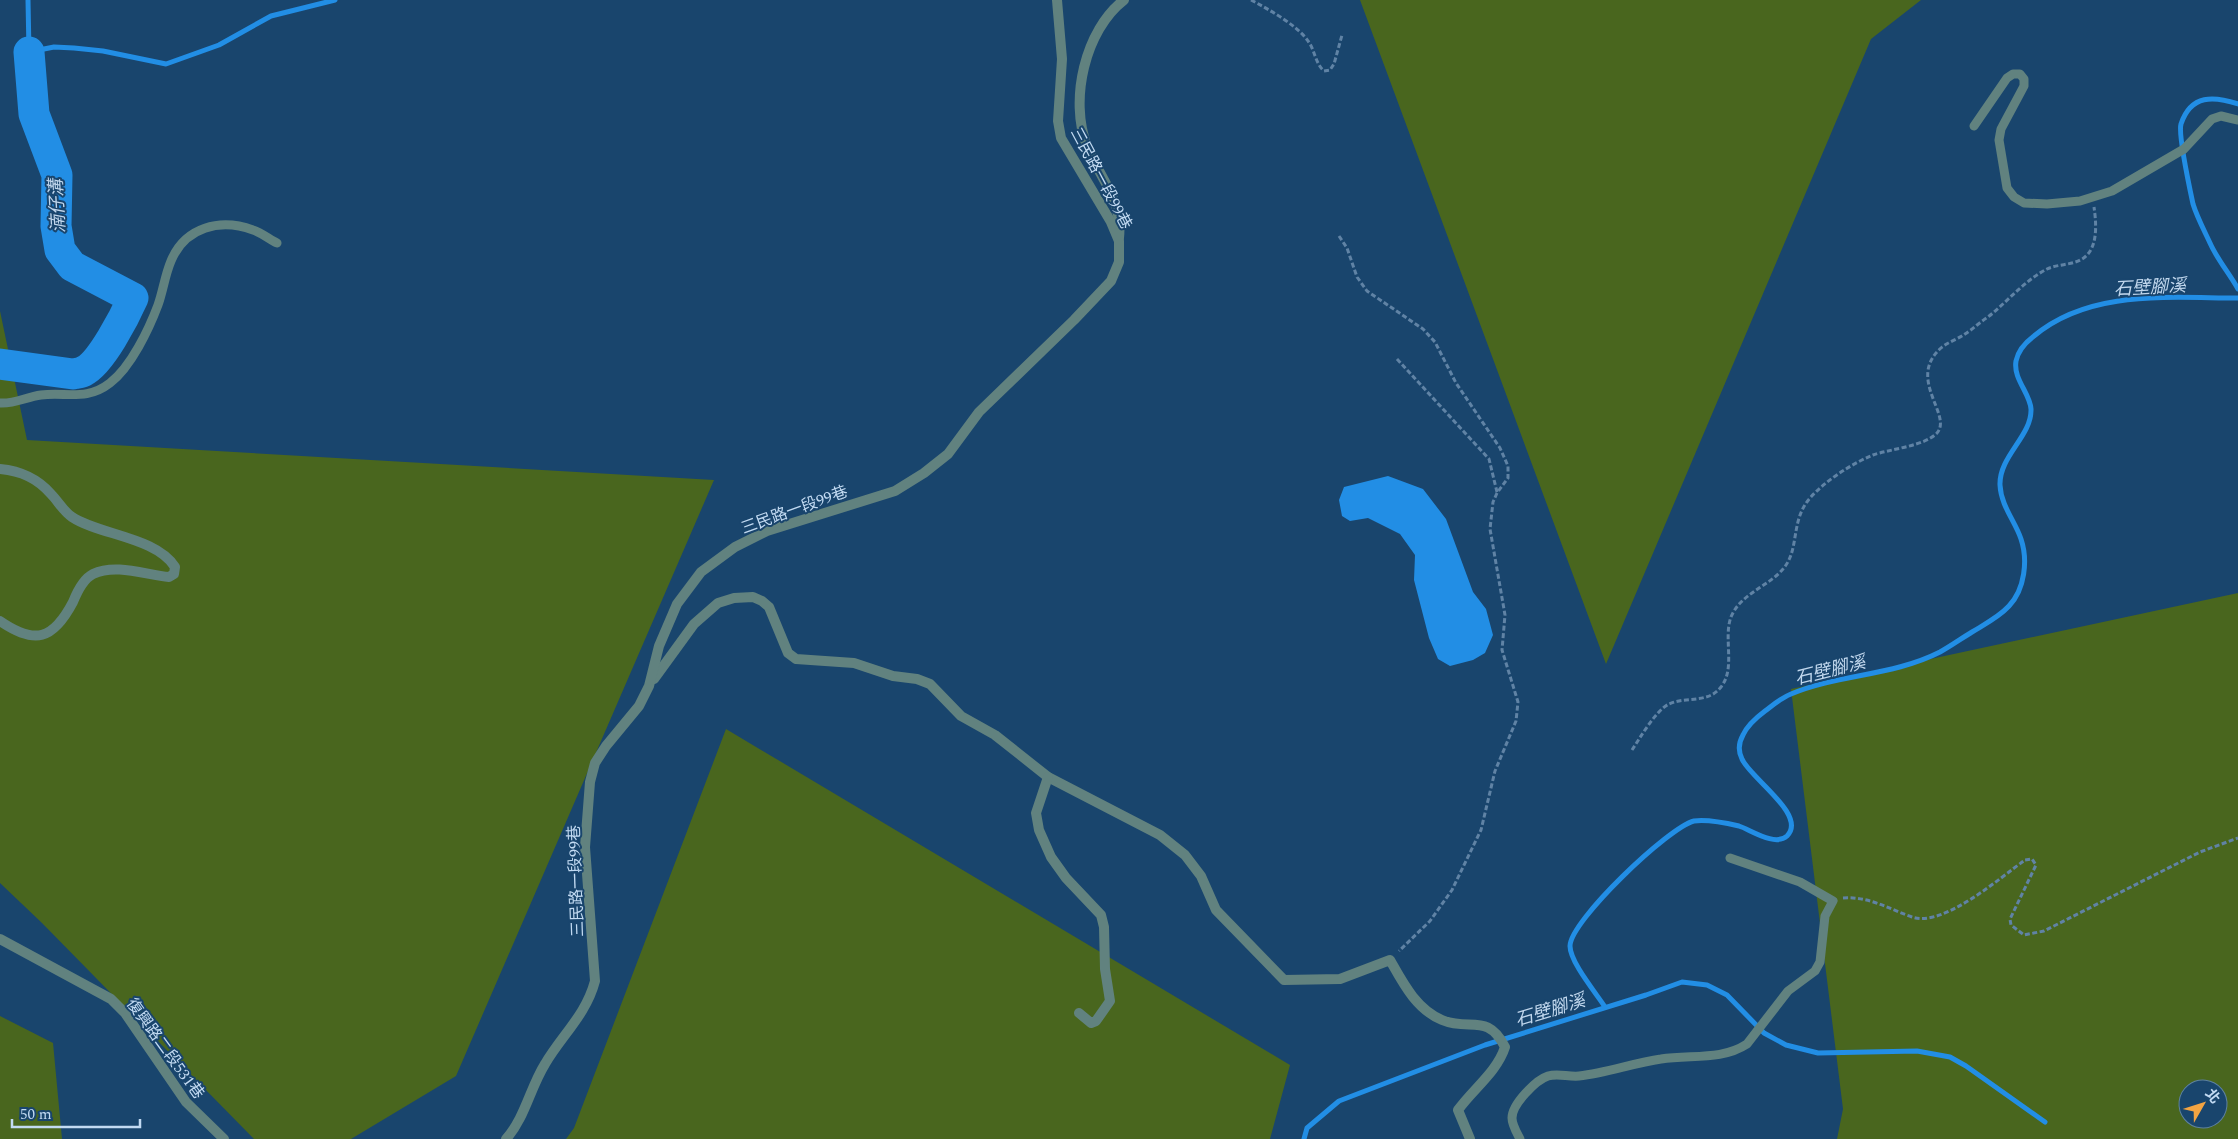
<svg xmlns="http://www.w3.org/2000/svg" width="2238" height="1139" font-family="Spectral,'Noto Sans TC',serif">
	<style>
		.green { fill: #49661e; fill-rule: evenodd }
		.water { fill: #228ee5 }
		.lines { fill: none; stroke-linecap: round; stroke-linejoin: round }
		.stream { stroke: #228ee5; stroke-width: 5 }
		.river { stroke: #228ee5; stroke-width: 31 }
		.path { stroke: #6083a5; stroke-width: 3; stroke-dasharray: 5 2.5; stroke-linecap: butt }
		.lane { stroke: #61827f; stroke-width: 9 }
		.street { stroke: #61827f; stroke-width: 10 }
		.labels { text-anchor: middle; stroke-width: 4; stroke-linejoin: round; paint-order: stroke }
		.street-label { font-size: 16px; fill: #c2daf2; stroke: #19456d }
		.water-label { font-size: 18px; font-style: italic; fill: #c1d7ed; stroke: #19456d }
	</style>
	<rect width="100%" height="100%" fill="#19456d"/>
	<!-- green -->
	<g class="green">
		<polygon points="1360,0 1921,0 1871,39 1606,664"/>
		<polygon points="0,311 27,440 714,480 456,1076 351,1139 254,1139 42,923 0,883"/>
		<path d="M2238 593V1139H1837L1843 1109 1791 689ZM2188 1089H2218V1119H2188Z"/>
		<polygon points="726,729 1290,1065 1270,1139 566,1139 574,1128"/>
		<polygon points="0,1016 53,1043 62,1139 0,1139"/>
	</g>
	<!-- water -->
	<polygon class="water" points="1388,476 1423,489 1446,519 1473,592 1486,609 1493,635 1485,653 1473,660 1450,666 1438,659 1429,638 1414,580 1415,555 1400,534 1368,518 1350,521 1342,516 1339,500 1344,487"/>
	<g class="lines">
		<!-- stream -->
		<g class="stream">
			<polyline points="28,0 29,52 54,47 74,48 103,51 166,64 219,45 271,16 335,0"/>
			<path d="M2238 104C2214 96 2191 94 2181 124 2178 134 2190 190 2193 204 2197 217 2204 230 2210 243 2217 259 2229 273 2238 289"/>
			<path d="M1605 1007C1596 993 1570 962 1570 946 1570 921 1669 827 1694 821 1708 819 1726 823 1739 826 1751 830 1775 847 1787 836 1808 815 1749 777 1742 759 1738 751 1739 742 1743 735 1747 726 1757 717 1765 711 1773 705 1781 698 1791 694 1839 674 1893 676 1940 652 1951 646 1962 638 1972 632 1985 624 1999 617 2009 606 2025 589 2028 560 2021 539 2015 521 2001 506 2000 485 1999 456 2032 436 2031 409 2030 393 2013 379 2016 361 2018 351 2026 342 2034 336 2090 289 2170 298 2238 298"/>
			<polyline points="1304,1139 1307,1128 1339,1101 1485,1045 1646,995 1682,982 1707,985 1727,995 1764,1033 1786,1045 1818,1053 1917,1051 1950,1057 1966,1066 2045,1122"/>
		</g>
		<!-- river -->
		<path class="river" d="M0 364 73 374C76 373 81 373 84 371 101 363 125 316 133 298L72 266 60 250 56 226 57 175 34 114 29 52"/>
		<!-- path -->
		<g class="path">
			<path d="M1251 0C1268 9 1297 25 1308 41 1315 50 1315 63 1324 71L1330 70 1334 64 1342 35"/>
			<polyline points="1339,236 1347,248 1357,277 1367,291 1423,329 1435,342 1456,383 1500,448 1508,466 1508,478 1497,493 1493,502 1490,529 1505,615 1502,650 1518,702 1516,721 1495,771 1481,830 1452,890 1430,921 1399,951"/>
			<polyline points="1397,359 1489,459 1497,492"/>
			<path d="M1632 750C1640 738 1656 710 1669 704 1686 696 1708 704 1721 687 1736 668 1723 638 1731 617 1741 592 1772 586 1786 565 1799 546 1791 520 1810 498 1825 481 1851 464 1873 455 1890 449 1925 446 1937 433 1953 415 1906 379 1941 348 1948 342 1958 339 1965 334 1973 329 1980 322 1988 317 2008 301 2024 281 2047 269 2060 263 2078 266 2088 254 2098 242 2096 221 2094 207"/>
			<path d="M1843 898C1869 896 1889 909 1912 917 1943 928 2001 877 2025 860L2032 859 2036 865 2010 919 2011 925 2024 935 2044 931 2200 852 2238 838"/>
		</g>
		<!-- lane -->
		<g class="lane">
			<polyline points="1974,126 2007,78 2013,74 2020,74 2024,79 2024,86 2001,129 1999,140 2007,188 2014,197 2024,203 2047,204 2080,201 2112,191 2184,149 2212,119 2221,116 2238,120"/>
			<path d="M0 403C15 404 26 397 41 395 67 392 87 401 110 383 131 367 149 329 158 305 163 291 165 275 171 261 185 227 220 218 253 230 262 233 269 239 277 243"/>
			<path d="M1520 1139C1517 1133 1512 1125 1512 1118 1512 1104 1536 1080 1548 1076 1558 1073 1568 1077 1579 1076 1607 1073 1633 1063 1661 1059 1690 1054 1721 1061 1747 1044L1788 991 1815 971 1820 962 1825 916 1833 901 1800 882 1730 858"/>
		</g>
		<!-- street -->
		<g class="street">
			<path d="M1119 238C1123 200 1100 179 1087 146 1069 100 1085 30 1124 0"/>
			<path d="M0 469C21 471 37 478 51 494 58 501 63 511 72 517 99 535 156 537 175 567L174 574 169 577C146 575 116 563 93 574 83 579 77 592 73 602 53 640 35 645 0 621"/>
			<path d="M654 679 694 624 718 603 734 598 753 597 762 601 769 607 788 653 796 659 854 663 893 676 917 679 930 684 961 716 995 735 1048 777 1160 835 1185 855 1201 876 1216 910 1284 980 1340 979 1390 960C1403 983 1416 1009 1442 1020 1470 1032 1487 1012 1505 1047 1497 1072 1473 1089 1458 1110L1470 1139"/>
			<polyline points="1048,777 1036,813 1039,830 1051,857 1066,878 1101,915 1104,927 1105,969 1110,1001 1096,1021 1091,1023 1079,1013"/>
			<polyline points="0,939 111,999 125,1013 186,1102 224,1139"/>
			<path d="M506 1139C525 1118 530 1088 545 1064 562 1035 586 1015 595 981L585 847 590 782 595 763 606 746 639 706 649 686 659 646 677 604 701 572 735 547 767 531 895 491 924 473 948 454 979 412 1074 320 1111 281 1119 262V241L1111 222 1061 138 1058 121 1062 59 1057 0"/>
		</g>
	</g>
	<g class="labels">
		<!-- street labels -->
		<g class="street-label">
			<text transform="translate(1102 178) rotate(62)" y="6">三民路一段99巷</text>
			<text transform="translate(794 509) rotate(-20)" y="6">三民路一段99巷</text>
			<text transform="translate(575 881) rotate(-92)" y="6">三民路一段99巷</text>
			<text transform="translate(166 1048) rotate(54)" y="6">復興路二段531巷</text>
		</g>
		<!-- water labels -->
		<g class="water-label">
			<text transform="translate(57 206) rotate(-93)" y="6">湳仔溝</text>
			<text transform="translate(2150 287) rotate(-3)" y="6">石壁腳溪</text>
			<text transform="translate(1830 670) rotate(-14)" y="6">石壁腳溪</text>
			<text transform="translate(1550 1010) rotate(-17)" y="6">石壁腳溪</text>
		</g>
	</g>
	<!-- north arrow -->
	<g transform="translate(2203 1104) rotate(51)"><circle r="24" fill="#19456d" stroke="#5d81a2"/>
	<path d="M0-4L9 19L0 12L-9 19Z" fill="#f3a442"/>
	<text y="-8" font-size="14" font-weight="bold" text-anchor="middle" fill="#c2daf2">北</text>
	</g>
	<!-- scale -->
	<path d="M12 1119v8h128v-8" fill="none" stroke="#c2daf2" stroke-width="2.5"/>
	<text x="20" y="1119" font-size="15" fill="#c2daf2" stroke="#19456d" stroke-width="4" paint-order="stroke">50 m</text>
</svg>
